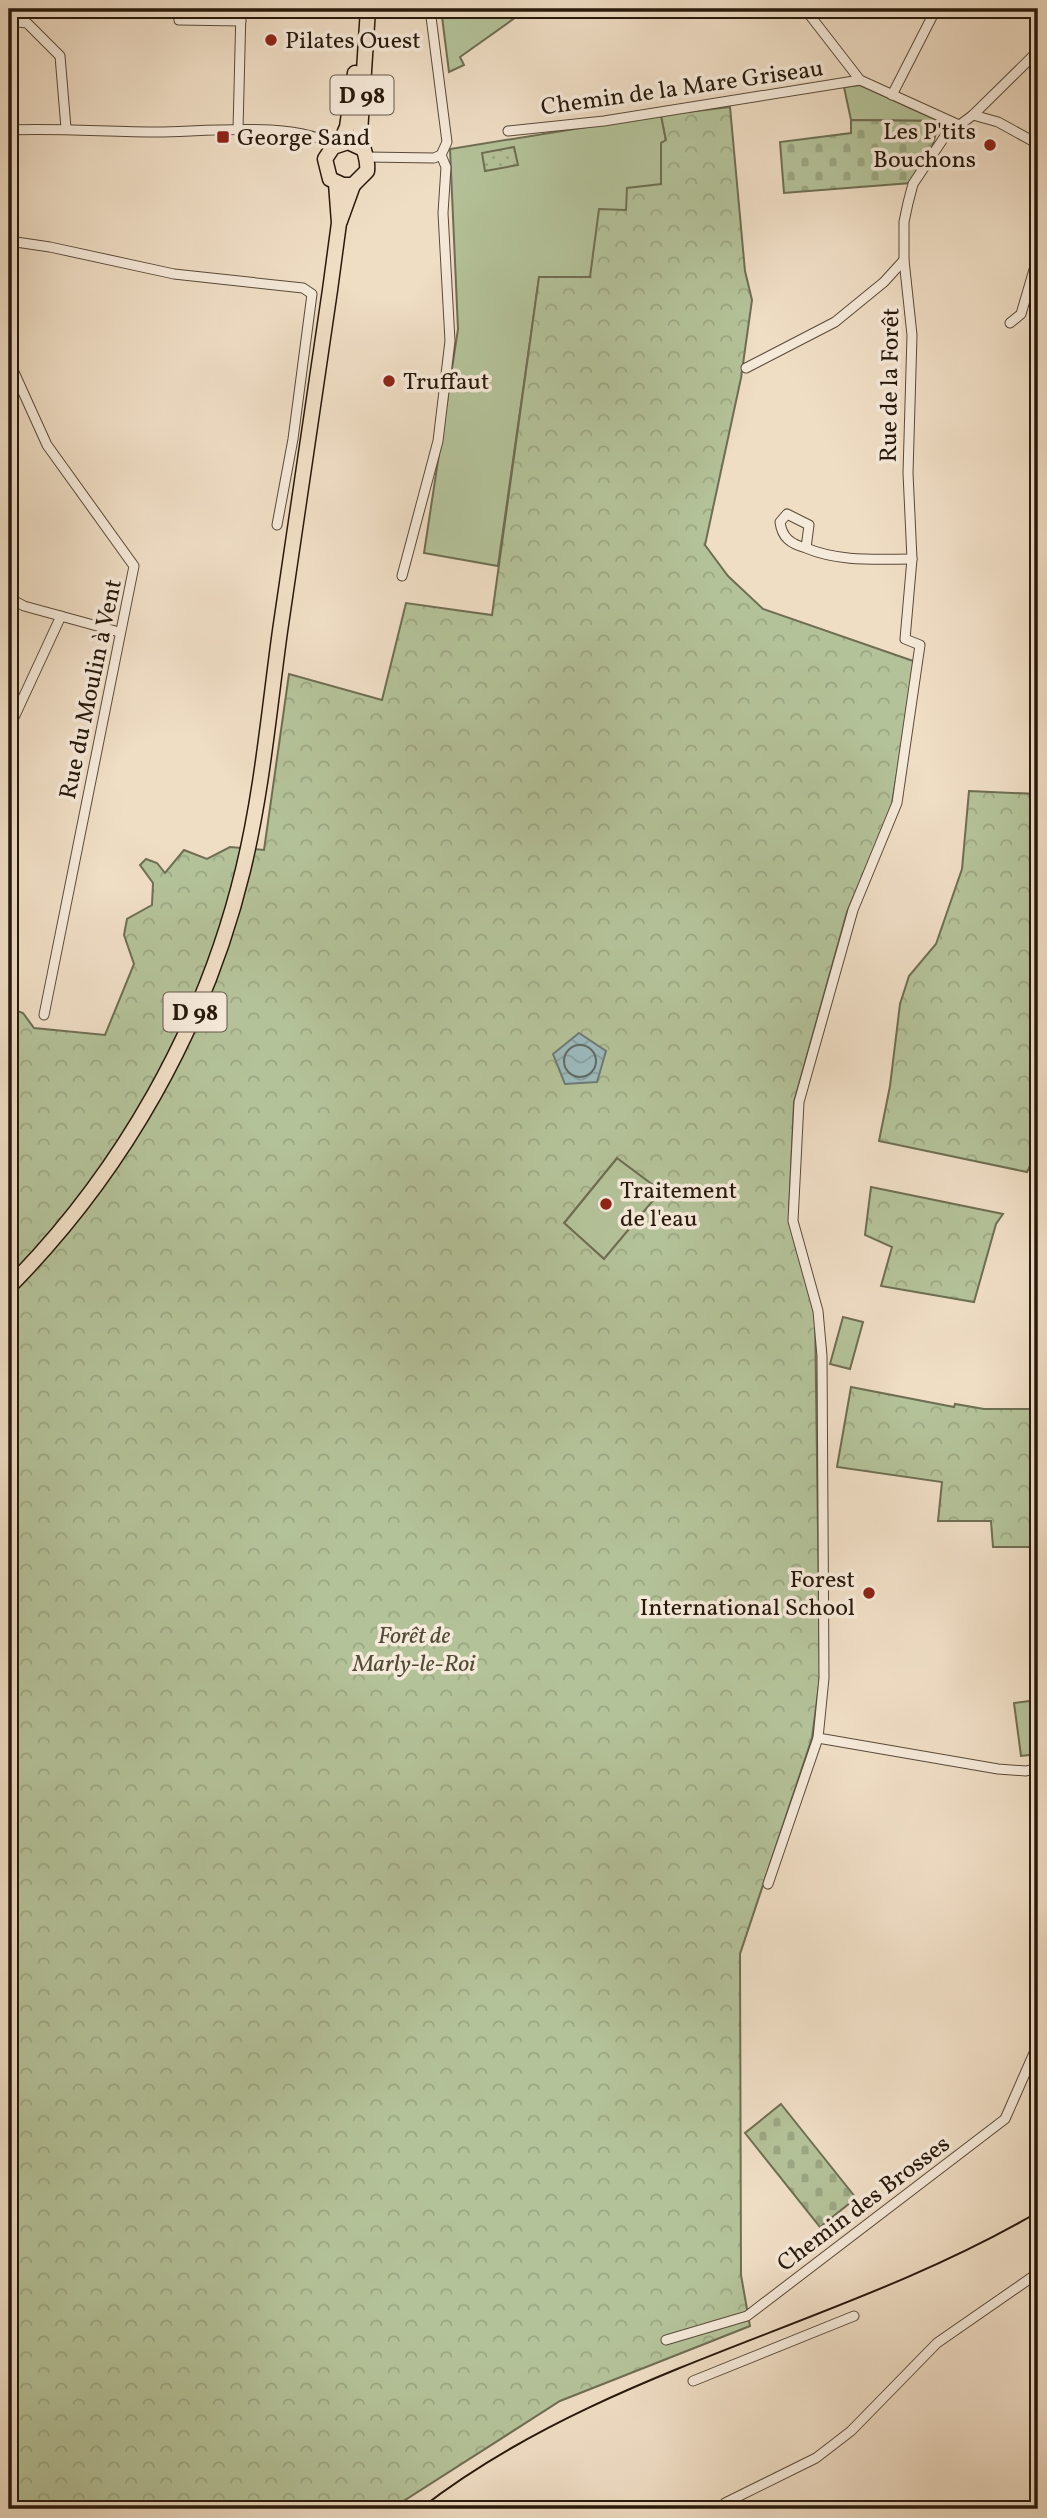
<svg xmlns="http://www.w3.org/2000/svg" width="1047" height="2518" font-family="Vollkorn,serif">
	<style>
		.grass { fill: #b4c299; stroke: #6e6e52; stroke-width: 2 }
		.forest { fill: url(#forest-crowns); stroke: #6e6e52; stroke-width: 2; fill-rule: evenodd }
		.cemetery { fill: url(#cemetery-stones); stroke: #6e6e52; stroke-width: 2 }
		.park { fill: url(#park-dots); stroke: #6e6e52; stroke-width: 2 }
		.water { fill: url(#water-waves); stroke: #6e7a75; stroke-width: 2 }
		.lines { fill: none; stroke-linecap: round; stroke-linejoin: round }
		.shore { stroke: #626a64; stroke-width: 2 }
		.minor-casing { stroke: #5a4a39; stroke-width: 11 }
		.primary-casing { stroke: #28190b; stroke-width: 17 }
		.minor { stroke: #f5e9d9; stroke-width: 9 }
		.primary { stroke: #efddc4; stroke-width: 14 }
		.tram { stroke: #28190b; stroke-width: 2 }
		.poi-dot { fill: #8f2418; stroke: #f5e9d9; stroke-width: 2.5 }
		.labels { text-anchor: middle; stroke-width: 7; stroke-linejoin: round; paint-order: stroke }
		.shield { fill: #f5e9d9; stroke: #665749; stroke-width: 2 }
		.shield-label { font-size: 23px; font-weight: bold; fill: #28190b }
		.poi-label { font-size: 24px; fill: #28190b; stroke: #f5e9d9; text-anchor: start }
		.street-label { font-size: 24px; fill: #28190b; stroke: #f5e9d9 }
		.park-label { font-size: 24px; font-style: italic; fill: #524c36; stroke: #f5e9d9 }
	</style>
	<defs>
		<pattern id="forest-crowns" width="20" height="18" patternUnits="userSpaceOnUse" patternTransform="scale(1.75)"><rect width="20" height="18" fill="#b4c299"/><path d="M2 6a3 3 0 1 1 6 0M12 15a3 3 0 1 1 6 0" fill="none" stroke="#9ba682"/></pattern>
		<pattern id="cemetery-stones" width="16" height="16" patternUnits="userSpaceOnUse" patternTransform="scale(1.75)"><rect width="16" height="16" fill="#b4c299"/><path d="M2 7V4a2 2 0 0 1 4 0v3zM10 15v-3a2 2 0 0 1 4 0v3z" fill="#9ba682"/></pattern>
		<pattern id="park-dots" width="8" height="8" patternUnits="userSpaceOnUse" patternTransform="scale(1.75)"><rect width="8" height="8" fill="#b4c299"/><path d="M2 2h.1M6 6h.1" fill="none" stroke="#9ba682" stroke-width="1.8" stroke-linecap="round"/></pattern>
		<pattern id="water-waves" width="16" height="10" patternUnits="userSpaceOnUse" patternTransform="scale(1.75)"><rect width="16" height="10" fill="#9cbabc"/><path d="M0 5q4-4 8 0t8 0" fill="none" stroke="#869fa0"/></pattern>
	</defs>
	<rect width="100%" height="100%" fill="#efddc4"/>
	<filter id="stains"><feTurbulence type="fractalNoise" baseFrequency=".00286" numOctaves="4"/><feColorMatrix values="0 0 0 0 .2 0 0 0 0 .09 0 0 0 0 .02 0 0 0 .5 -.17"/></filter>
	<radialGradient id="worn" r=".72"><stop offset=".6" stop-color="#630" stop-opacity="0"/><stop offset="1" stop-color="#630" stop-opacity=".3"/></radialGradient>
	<!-- grass -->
	<g class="grass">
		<polygon points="441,9 515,9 519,15 460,57 464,65 449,72"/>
		<polygon points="860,85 939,121 851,120 844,87"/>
		<polygon points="661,115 666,141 661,143 661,184 627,210 600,210 591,277 539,278 498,566 424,553 458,329 450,149"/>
		<polygon points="617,1158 662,1191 604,1259 564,1223"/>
		<polygon points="843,1317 863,1322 850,1369 830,1364"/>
		<polygon points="1038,1700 1038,1754 1021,1756 1014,1703"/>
	</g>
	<!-- forest -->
	<g class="forest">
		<path d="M730 107 745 271 752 300 741 378 705 545 728 576 763 609 916 662 891 809 847 912 794 1102 789 1213 815 1311 820 1677 812 1738 740 1954 741 2275 750 2326 560 2401 391 2509H9V1008L23 1013 34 1028 105 1035 134 964 124 935 127 919 152 905 153 883 140 865 146 859 157 863 165 873 184 850 207 859 230 847 264 850 289 674 382 700 406 603 492 615 539 277H590L599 209 626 210 627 188 661 184V143L666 140 661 115ZM617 1158 661 1191 604 1259 564 1223Z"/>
		<polygon points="969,791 1038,794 1038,1150 1027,1172 879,1141 890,1086 900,1004 909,976 936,944 962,869"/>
		<polygon points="871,1187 1003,1214 996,1224 974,1302 881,1286 892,1247 865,1235"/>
		<polygon points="851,1387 954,1407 955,1404 984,1409 1038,1409 1038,1547 993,1547 991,1521 938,1521 942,1482 837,1467"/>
	</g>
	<!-- cemetery -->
	<g class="cemetery">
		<polygon points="851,120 939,121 932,148 911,183 784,193 780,142 851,133"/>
		<polygon points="781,2104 856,2198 820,2227 745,2133"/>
	</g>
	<!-- park -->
	<polygon class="park" points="514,147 518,165 485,171 482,153"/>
	<!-- water -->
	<polygon class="water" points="579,1033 606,1051 597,1082 565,1084 553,1054"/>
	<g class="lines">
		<!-- shore -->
		<circle class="shore" cx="580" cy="1061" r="16"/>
		<!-- minor casing -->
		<g class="minor-casing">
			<g id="minor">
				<polyline points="178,9 179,20 241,21"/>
				<polyline points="430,9 447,142 441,155"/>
				<polyline points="805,9 860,80 957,124"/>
				<polyline points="9,21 27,23 60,56 66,128"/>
				<polyline points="892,95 936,9"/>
				<polyline points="973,115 998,122 1038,144"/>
				<path d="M9 130C59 128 109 132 159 132 199 132 304 120 333 147"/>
				<polyline points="238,130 241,9"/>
				<polyline points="508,131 604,121 860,80"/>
				<polyline points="367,157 434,158 441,155"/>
				<polyline points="9,241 50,247 174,274 303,288 312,294 293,439 277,525"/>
				<polyline points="1010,323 1021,314 1038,256"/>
				<polyline points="9,361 47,445 134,566 44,1015"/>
				<polyline points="746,368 835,322 884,282 904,260"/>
				<path d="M806 548C791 544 782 538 780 522L787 514 809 525 806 548C839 562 876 559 912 559"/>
				<polyline points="402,576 438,441 450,341 443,213 446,167 441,155"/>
				<polyline points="9,598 24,606 119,632"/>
				<polyline points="9,742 11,724 61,616"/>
				<polyline points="818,1738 998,1769 1026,1771 1038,1768"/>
				<polyline points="768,1884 818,1738 824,1678 822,1356 818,1311 793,1221 799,1102 853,910 897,803 920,645 905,639 912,559 908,473 912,335 904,260 904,222 908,203 913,184 945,136 973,115 1038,51"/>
				<polyline points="666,2340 747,2316 1005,2119 1038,2044"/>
				<polyline points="693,2381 854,2316"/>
				<polyline points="722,2509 725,2503 816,2458 851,2431 937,2343 1038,2273"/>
			</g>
		</g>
		<!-- primary casing -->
		<g class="primary-casing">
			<g id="primary">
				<polyline points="340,143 347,127 355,73"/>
				<path d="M361 148 348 142 333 147 325 159 330 179 343 185H353L367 171C369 157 361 147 360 133L368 9"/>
				<polyline points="340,221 353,185"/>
				<path d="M9 1287C122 1173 205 1027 243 870 262 792 269 711 280 631 297 517 313 404 330 290L339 223 336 183"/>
			</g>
		</g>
		<!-- minor -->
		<use href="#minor" class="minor"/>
		<!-- primary -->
		<use href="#primary" class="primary"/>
		<!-- tram -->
		<path class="tram" d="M420 2509C602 2367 842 2327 1038 2212"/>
	</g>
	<!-- markers -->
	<g class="poi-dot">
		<circle cx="271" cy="40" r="7"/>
		<rect x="216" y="130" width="14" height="14" rx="3.5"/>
		<circle cx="990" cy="145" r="7"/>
		<circle cx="389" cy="381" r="7"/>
		<circle cx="606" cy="1204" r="7"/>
		<circle cx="869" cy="1593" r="7"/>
	</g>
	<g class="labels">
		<!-- shield labels -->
		<g class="shield">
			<rect x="330.5" y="75.5" width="63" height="39" rx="5"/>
			<rect x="163.5" y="992.5" width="63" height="39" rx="5"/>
		</g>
		<g class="shield-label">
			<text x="362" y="103">D 98</text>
			<text x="195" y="1020">D 98</text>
		</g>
		<!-- poi labels -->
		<g class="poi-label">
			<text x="285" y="48">Pilates Ouest</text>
			<text x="976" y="139" text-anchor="end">Les P'tits<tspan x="976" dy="28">Bouchons</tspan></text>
			<text x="237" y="145">George Sand</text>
			<text x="403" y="389">Truffaut</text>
			<text x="620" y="1198">Traitement<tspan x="620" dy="28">de l'eau</tspan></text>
			<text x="855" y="1587" text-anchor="end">Forest<tspan x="855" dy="28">International School</tspan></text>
		</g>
		<!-- street labels -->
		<g class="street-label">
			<text transform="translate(682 87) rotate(-8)" y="8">Chemin de la Mare Griseau</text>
			<text transform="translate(889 385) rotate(-89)" y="8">Rue de la Forêt</text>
			<text transform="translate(90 689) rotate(-78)" y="8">Rue du Moulin à Vent</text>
			<text transform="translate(863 2203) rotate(-37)" y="8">Chemin des Brosses</text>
		</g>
		<!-- park labels -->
		<g class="park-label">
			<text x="414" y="1643">Forêt de<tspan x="414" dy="28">Marly-le-Roi</tspan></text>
		</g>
	</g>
	<!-- margin -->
	<rect width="1047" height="2518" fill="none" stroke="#efddc4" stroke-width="35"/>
	<rect x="10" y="10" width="1026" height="2497" fill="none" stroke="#28190b" stroke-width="3.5"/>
	<rect x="18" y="18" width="1012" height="2483" fill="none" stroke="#28190b" stroke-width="2"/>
	<rect width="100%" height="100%" filter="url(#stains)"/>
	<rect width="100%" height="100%" fill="url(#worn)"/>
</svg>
